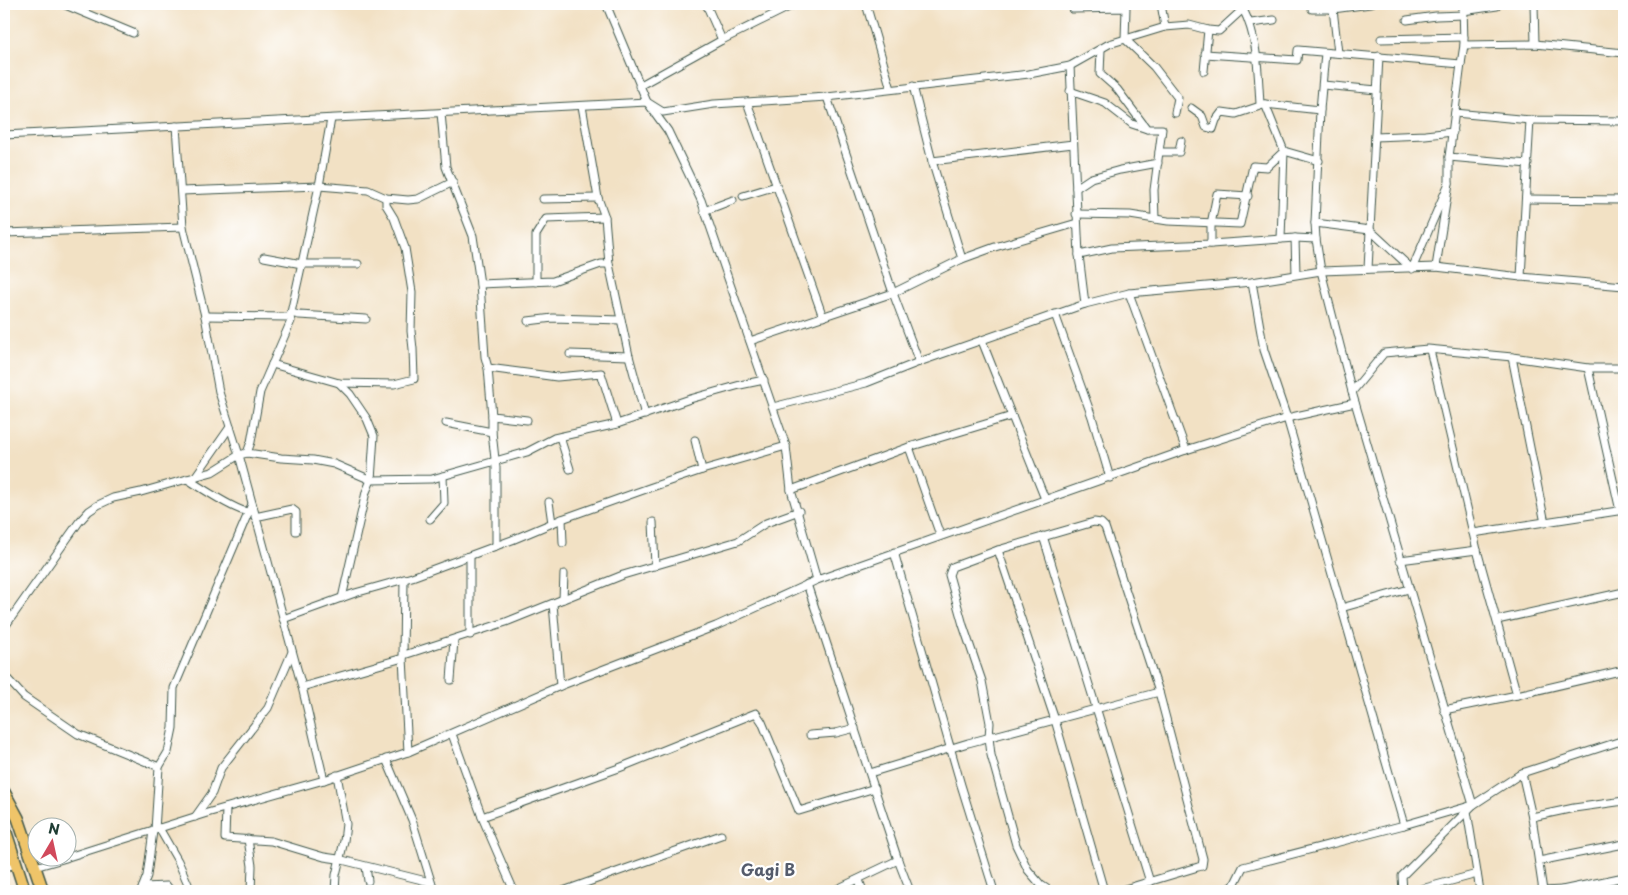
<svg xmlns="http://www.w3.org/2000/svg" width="1628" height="895" font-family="'Playpen Sans',sans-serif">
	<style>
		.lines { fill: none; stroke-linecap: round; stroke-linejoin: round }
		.minor-casing { stroke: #3f564a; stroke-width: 9 }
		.trunk-casing { stroke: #3f564a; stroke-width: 14 }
		.minor { stroke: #fff; stroke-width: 7 }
		.trunk { stroke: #efc469; stroke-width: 11 }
		.labels { text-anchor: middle; stroke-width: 4.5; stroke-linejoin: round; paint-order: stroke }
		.neighbourhood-label { font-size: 16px; font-weight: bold; fill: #555c6c; stroke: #fff }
	</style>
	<rect width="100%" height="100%" fill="#fff"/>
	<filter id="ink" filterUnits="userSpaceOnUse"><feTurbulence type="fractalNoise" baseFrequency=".02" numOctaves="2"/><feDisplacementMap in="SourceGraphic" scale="10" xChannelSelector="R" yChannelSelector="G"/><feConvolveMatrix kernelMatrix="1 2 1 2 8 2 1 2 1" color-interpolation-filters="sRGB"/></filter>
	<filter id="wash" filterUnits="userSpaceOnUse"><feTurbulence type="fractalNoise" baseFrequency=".0096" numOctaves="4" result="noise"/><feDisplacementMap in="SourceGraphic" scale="20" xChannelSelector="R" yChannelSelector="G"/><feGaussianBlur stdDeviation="1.12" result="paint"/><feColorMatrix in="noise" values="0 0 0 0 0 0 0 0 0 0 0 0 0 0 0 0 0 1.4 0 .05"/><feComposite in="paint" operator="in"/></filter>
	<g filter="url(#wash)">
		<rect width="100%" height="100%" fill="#f2e1c4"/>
	</g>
	<g filter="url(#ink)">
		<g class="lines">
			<!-- minor casing -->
			<g class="minor-casing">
				<g id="minor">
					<polyline points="63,4 133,33"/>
					<polyline points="606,4 647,102 668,131 701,200 786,446 791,490 817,580"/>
					<polyline points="706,4 722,40"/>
					<polyline points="866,4 891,89"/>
					<polyline points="1072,4 1073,9 1126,8 1125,39 1154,67 1178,98 1175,113"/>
					<polyline points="1161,4 1165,27"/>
					<polyline points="1463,4 1464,45 1535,44 1624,53"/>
					<polyline points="1534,4 1535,44"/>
					<path d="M1243 9C1258 38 1258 72 1260 104H1265L1284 151 1281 239"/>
					<polyline points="1312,9 1333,9 1370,4"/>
					<polyline points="1333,9 1338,53"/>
					<polyline points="1463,11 1497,6"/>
					<polyline points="1407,20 1436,16 1464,15"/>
					<polyline points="1251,23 1274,20"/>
					<polyline points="1381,39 1464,37"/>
					<polyline points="1101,49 1100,74 1117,89 1147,129 1162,129 1154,190 1155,219"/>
					<polyline points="1325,53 1320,110 1315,223 1316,239 1321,271 1352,392 1473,805 1404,825"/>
					<polyline points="1205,54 1297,60 1298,50 1461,64 1464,45"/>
					<polyline points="1070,66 1079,255 1085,304"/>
					<polyline points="1204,71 1208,30"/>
					<polyline points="1323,85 1377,90"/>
					<polyline points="639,86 722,40 795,4"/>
					<polyline points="913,86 932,161 962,259"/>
					<polyline points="1070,91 1105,103 1132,124 1147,129"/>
					<polyline points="747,102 823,317"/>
					<polyline points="1265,104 1320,110"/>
					<polyline points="582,106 598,198 605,217 609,264 629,356 645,415"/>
					<polyline points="1191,108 1202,116 1206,127 1213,129 1216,120 1222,112 1236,114 1263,105"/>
					<polyline points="441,113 446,167 473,236 480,284 485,357 488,368 492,416 492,432 496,468 496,546"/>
					<polyline points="1455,113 1530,120 1624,121"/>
					<polyline points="176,126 183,227 205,316 219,392 239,455 302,687 324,780"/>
					<polyline points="4,135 647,102 663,112 714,104 827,97 1029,74 1070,66 1109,44 1165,27 1189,25 1208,30 1219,31 1243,9 1244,4"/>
					<polyline points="1375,137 1425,135 1453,132"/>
					<polyline points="1159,152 1179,152 1181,141"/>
					<polyline points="1449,157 1528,164"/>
					<polyline points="932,161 1073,144"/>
					<polyline points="1076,188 1091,178 1120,170 1158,163"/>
					<polyline points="181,191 319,186 368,190 386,198 408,200 418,199 453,182"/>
					<polyline points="743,196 776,186"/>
					<polyline points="543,199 598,198"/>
					<polyline points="1526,199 1624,200"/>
					<polyline points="704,211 733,200"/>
					<polyline points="1076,214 1130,215 1168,221 1240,224 1253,166 1267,167 1284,151 1319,161"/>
					<polyline points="1315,223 1370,230 1412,269 1449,183"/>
					<polyline points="4,233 183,227"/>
					<polyline points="1295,238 1296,274"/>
					<polyline points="1211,244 1211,224 1217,194 1248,196"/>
					<polyline points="1079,255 1112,248 1211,244 1295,238 1316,239"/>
					<polyline points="264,257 302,264 358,264"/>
					<polyline points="1436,267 1449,183 1449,157 1461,64"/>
					<polyline points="1368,269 1379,56"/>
					<polyline points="1521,277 1530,120"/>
					<polyline points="536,282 536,235 546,219 605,217"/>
					<polyline points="1252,282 1264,350 1287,418 1355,403"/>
					<polyline points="480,284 553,281 601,264 609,264"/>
					<polyline points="1129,293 1186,450"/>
					<polyline points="291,313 299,315 366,319"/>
					<polyline points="1055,314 1092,417 1110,478"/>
					<polyline points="205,316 290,317"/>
					<polyline points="528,321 553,318 621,320"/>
					<polyline points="750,341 893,293 962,259 995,247 1077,223"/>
					<polyline points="982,341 1045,499"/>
					<polyline points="1430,350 1477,550 1517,695"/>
					<polyline points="570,354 629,356"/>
					<polyline points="1512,357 1545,523"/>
					<polyline points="919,362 1085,304 1129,293 1252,282 1321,271 1436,267 1521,277 1624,286"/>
					<polyline points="272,364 339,383 394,384 414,379 413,349 411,331 412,292 405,248 394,218 386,205 386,198"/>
					<polyline points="488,368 557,377 601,373 617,424"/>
					<polyline points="1588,368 1624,368"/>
					<polyline points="339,383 350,394 367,419 374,436 371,480 366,492 342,598"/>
					<polyline points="1352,392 1384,353 1428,349 1512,357 1588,368 1620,511"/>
					<polyline points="773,407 866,383 919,362 893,293 827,97"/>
					<polyline points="492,416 527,420"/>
					<polyline points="446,423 492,432"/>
					<polyline points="560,437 570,469"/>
					<polyline points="695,440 702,470"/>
					<polyline points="909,447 940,535"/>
					<polyline points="247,453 251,442 260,392 291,321 290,317 319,186 331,119"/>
					<polyline points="195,477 230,427"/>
					<path d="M187 479C199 486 238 513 250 512"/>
					<polyline points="791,490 909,447 1012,416"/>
					<polyline points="549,502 552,523"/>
					<polyline points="255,517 292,509 296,512 296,531"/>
					<polyline points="430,519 444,503 443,476"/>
					<polyline points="562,519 563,543"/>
					<polyline points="653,522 655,566"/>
					<polyline points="1473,533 1624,510"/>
					<polyline points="1043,536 1150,882"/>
					<polyline points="998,550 1055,720 1104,891"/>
					<polyline points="894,552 961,785 994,891"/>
					<polyline points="1400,560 1477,550"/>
					<polyline points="404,579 403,658 408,752"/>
					<polyline points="807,584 898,860 910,891"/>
					<polyline points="563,599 564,574"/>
					<polyline points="553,604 560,686"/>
					<polyline points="1341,608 1409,589"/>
					<polyline points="283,619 355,593 412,577 512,540 562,519 649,488 702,470 786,446"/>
					<polyline points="1497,620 1624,592"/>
					<polyline points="4,628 79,522 89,511 98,505 113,498 141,492 212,472 239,455 247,453 281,458 313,460 334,464 371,480 432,479 527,452 554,438 617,424 690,399 740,385 764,380"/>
					<polyline points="470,635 470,556"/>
					<polyline points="404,655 506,622 623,575 738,541 766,523 799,511"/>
					<polyline points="4,675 24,697 78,734 159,767"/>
					<polyline points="451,680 454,640"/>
					<polyline points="302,687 403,658"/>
					<polyline points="1444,710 1517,695 1624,670"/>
					<polyline points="452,734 482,817 619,768 756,713 762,722 799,811 875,788"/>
					<polyline points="810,735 836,733 855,728"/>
					<polyline points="386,759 412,820 434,891"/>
					<polyline points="870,773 968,743 1159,692"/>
					<polyline points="1522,773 1532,817 1543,891 1562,890 1562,891"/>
					<polyline points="226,808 225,838 271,841 324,857 338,859 430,882"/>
					<polyline points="1467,811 1480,891"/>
					<polyline points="195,817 212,793 221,768 268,708 292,652"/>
					<polyline points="482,817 514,891"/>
					<polyline points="1532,817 1574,808 1624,801"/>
					<polyline points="159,828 178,861 191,891"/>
					<polyline points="155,830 159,767 168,752 173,728 174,688 252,504"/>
					<polyline points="248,839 252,866 251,891"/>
					<polyline points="68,857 207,813 324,780 408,752 560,686 716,626 817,580 1186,450 1287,418 1404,825 1243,867 1231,891"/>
					<polyline points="1539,861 1624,844"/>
					<polyline points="35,867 66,858"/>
					<polyline points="366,867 368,881"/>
					<polyline points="4,868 17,863"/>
					<polyline points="859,880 863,891"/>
					<polyline points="143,887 167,886 169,889"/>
					<polyline points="1562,890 1624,877"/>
					<polyline points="141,891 147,876 153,831"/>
					<polyline points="335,891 336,875 344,841 346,824 337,775"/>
					<polyline points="563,891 721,835"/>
					<polyline points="833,891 898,860"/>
					<polyline points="1050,891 1041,885 1028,870 1016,845 991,755 989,737 990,723 982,681 963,625 949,575 952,567 998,550 1094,522 1101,523 1105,527 1159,692 1203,859 1202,866 1198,867 1118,891"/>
					<polyline points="1219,891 1232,887 1241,891"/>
					<polyline points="1403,891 1402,876 1473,805 1522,773 1624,740"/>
					<polyline points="1414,891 1477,874"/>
				</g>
			</g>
			<!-- trunk casing -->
			<g class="trunk-casing">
				<g id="trunk">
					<polyline points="4,792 18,818 43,891"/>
					<polyline points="4,827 25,891"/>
				</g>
			</g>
			<!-- minor -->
			<use href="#minor" class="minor"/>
			<!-- trunk -->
			<use href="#trunk" class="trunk"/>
		</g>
	</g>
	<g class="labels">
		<!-- neighbourhood labels -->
		<g class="neighbourhood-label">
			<text x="768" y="876">Gagi B</text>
		</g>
	</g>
	<!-- margin -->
	<rect width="1628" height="895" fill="none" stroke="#fff" stroke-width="20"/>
	<!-- north arrow -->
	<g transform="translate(52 842) rotate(9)"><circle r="24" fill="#ffffff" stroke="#a5b1ae"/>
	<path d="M0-4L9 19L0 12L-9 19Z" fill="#d1495b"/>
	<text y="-8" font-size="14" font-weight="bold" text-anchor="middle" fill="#1f3d34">N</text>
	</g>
</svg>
